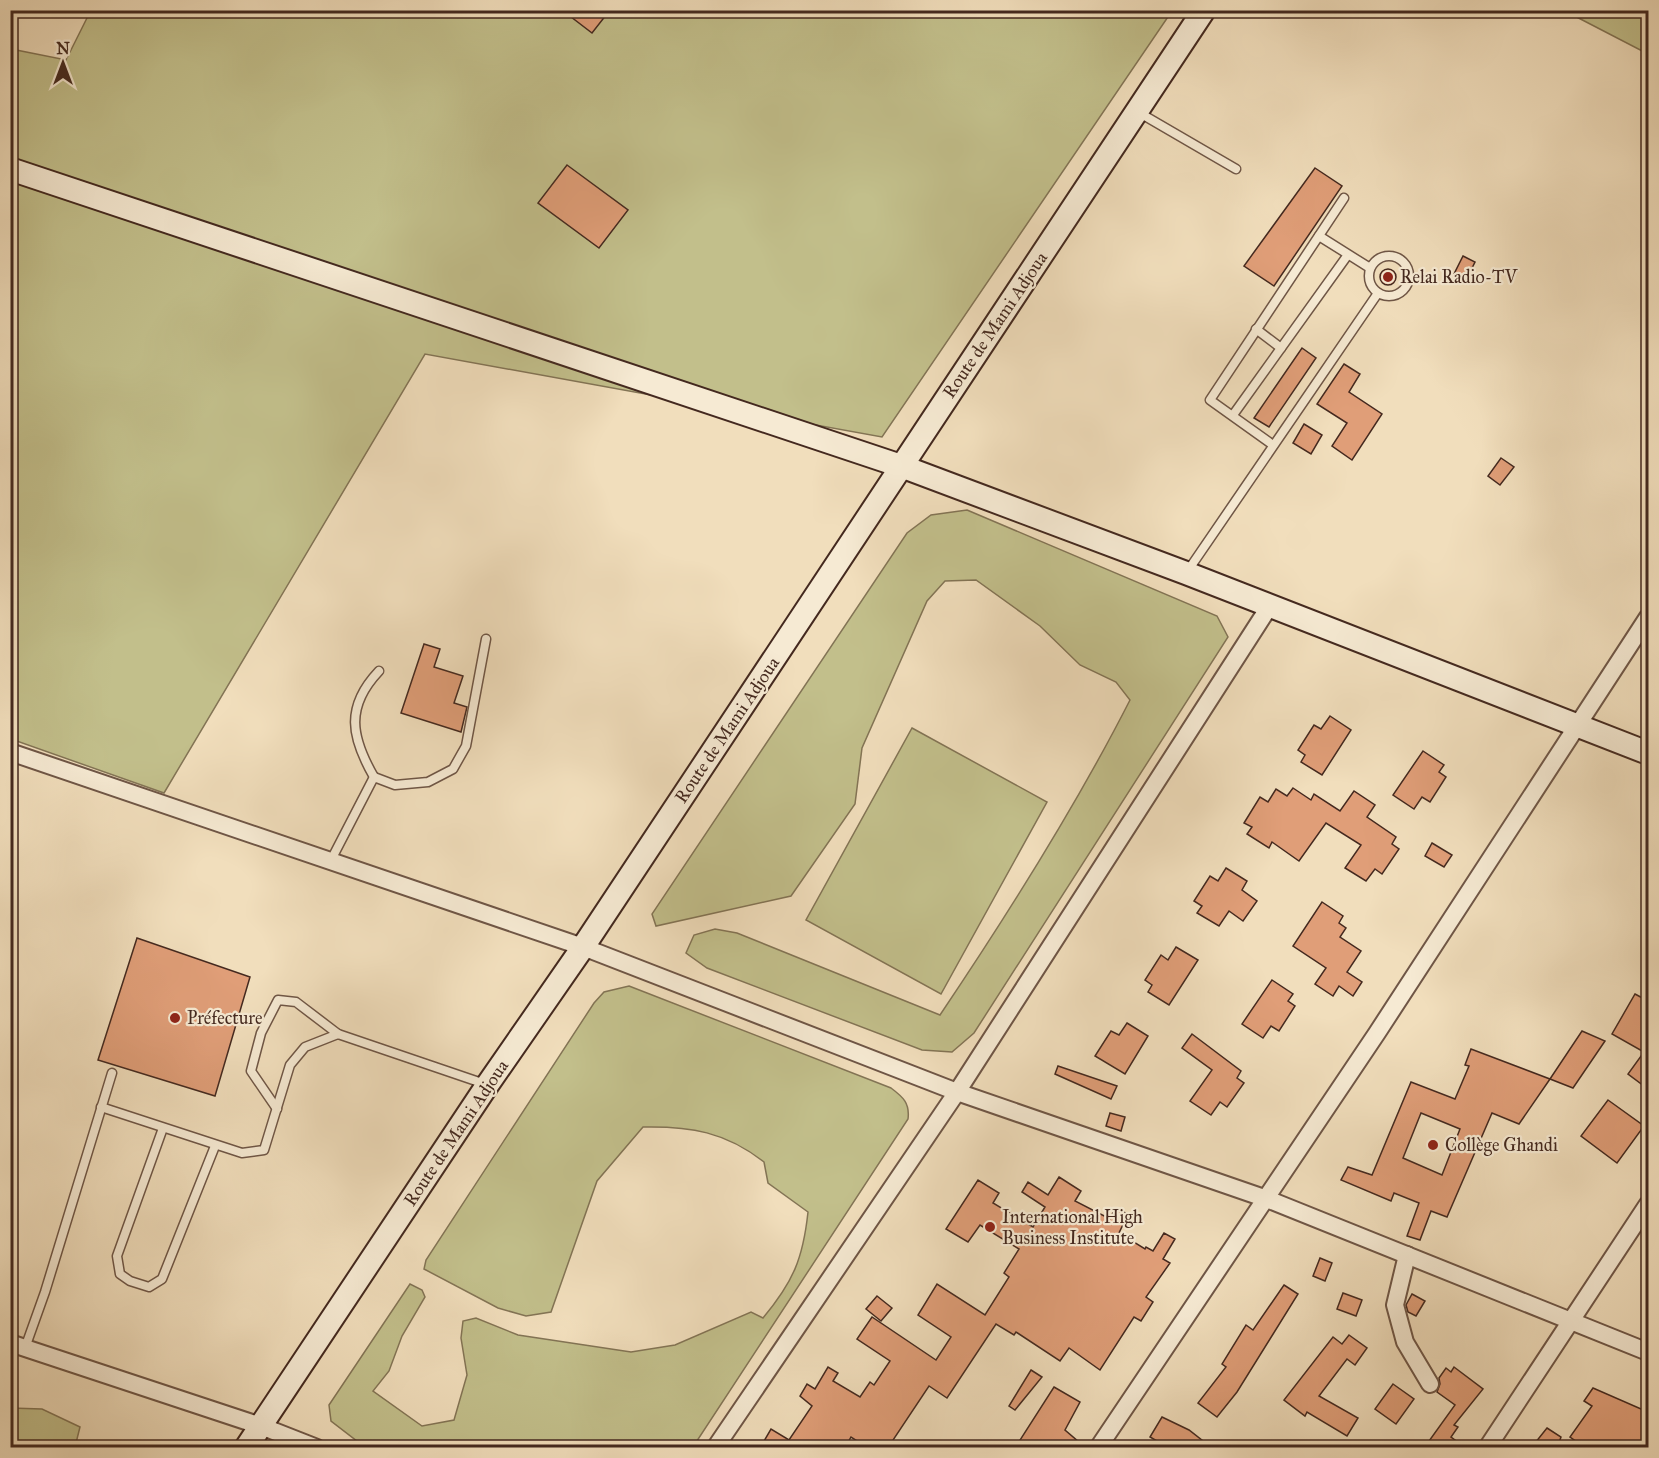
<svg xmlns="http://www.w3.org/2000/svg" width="1659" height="1458" font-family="'IM FELL Great Primer',serif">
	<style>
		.green { fill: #c2bf8b; stroke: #837455; stroke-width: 1.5 }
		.building { fill: #e09e78; stroke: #44291f; stroke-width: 1.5; fill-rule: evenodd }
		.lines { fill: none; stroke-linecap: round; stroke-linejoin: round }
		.lane-casing { stroke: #6f5646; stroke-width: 11 }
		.street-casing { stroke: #6f5646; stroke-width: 20 }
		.secondary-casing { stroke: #44291f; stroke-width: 26 }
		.lane { stroke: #f6ead3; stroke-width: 8 }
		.street { stroke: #f6ead3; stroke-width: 16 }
		.secondary { stroke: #f6ead3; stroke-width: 22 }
		.poi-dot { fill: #8f2418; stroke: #f6ead3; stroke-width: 2 }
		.labels { text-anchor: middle; stroke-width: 4.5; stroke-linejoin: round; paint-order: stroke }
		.poi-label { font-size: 18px; fill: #44291f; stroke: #f6ead3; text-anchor: start }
		.street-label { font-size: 18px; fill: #44291f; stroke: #f6ead3 }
	</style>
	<rect width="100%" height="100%" fill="#f1debc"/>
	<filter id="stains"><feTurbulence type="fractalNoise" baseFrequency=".00333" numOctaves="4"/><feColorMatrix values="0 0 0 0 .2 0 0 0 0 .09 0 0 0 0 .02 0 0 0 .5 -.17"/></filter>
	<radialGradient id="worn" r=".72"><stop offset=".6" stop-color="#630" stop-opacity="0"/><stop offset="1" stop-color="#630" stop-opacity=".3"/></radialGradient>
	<!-- green -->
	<g class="green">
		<polygon points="91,10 1172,11 882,437 425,354 164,793 11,739 11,49 66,60"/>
		<polygon points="1565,11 1648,11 1648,54"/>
		<path d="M967 510 1217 616 1228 637 974 1033 952 1052 922 1050 707 968 686 953 694 935 715 929 737 933 940 1015C1008 914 1074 810 1130 700L1116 682 1080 665 1040 626 976 580 945 581 927 601 862 748 855 804 791 896 656 926 652 914 907 533 931 515Z"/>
		<polygon points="912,728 1047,802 941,994 806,920"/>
		<path d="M629 986 891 1088C903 1097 910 1103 908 1119L693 1447 373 1448 357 1441 331 1421 329 1405 410 1284 422 1290 425 1297 402 1336 389 1371 373 1391 422 1426 454 1420 467 1375 461 1338 463 1321 476 1318 518 1335 631 1352 675 1345 751 1312 763 1318C793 1282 803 1259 808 1212L768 1183 764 1162C726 1132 690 1126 643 1127L597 1181 551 1312 526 1316 498 1308 424 1269 426 1260 594 1003 604 992Z"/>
		<polygon points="10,1408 42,1409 80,1427 75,1447 11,1447"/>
	</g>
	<!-- building -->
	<g class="building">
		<polygon points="562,10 610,10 592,33"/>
		<polygon points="567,165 628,210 599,248 538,203"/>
		<polygon points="1315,168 1342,186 1274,286 1244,266"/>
		<polygon points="1463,256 1475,262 1466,280 1454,274"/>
		<circle cx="1388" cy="277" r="8"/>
		<polygon points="1302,348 1316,358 1269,427 1254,418"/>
		<polygon points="1344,364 1360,374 1349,392 1382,414 1352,460 1332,446 1347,423 1317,404"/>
		<polygon points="1304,424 1322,435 1311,454 1293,443"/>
		<polygon points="1501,458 1514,467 1500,485 1488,476"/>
		<polygon points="424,644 440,649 434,667 463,676 454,703 467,707 461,732 401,713"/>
		<polygon points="1330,716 1351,730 1322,775 1301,762 1305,755 1298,750 1314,725 1321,729"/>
		<polygon points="1423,751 1444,765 1439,772 1446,777 1430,802 1422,797 1414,809 1393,795"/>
		<polygon points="1293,788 1311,800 1314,794 1340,811 1354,791 1375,805 1367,817 1396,837 1392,844 1399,849 1382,874 1375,869 1366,881 1345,868 1361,845 1326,823 1299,861 1272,842 1269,848 1247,834 1252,827 1244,823 1260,797 1268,802 1276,789 1287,796"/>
		<polygon points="1432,843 1452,855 1444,867 1425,856"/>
		<polygon points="1226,868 1247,881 1242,890 1257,901 1243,921 1229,911 1219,926 1197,913 1202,906 1194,901 1210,876 1218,881"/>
		<polygon points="1322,902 1343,916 1339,923 1346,928 1340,937 1361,951 1347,972 1362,982 1353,996 1339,986 1333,996 1315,984 1326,968 1293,946"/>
		<polygon points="137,938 250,977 215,1096 98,1060"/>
		<polygon points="1176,947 1198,960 1169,1005 1148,992 1152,985 1145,980 1161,955 1168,960"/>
		<polygon points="1272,980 1293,994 1288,1001 1295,1006 1279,1031 1271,1026 1263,1038 1242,1024"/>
		<polygon points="1635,994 1648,1001 1648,1089 1628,1074 1644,1052 1612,1034"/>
		<polygon points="1127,1023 1148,1036 1125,1074 1095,1056 1111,1031 1119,1035"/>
		<path d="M1582 1031 1605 1041 1573 1088 1550 1079 1519 1124 1492 1113 1447 1217 1431 1211 1420 1240 1407 1236 1419 1203 1394 1193 1391 1201 1341 1180 1348 1167 1372 1175 1411 1082 1455 1099 1469 1066 1465 1065 1471 1049 1550 1079ZM1421 1113 1460 1129 1442 1175 1403 1158Z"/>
		<polygon points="1192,1034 1241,1071 1237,1078 1244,1083 1227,1107 1220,1102 1211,1115 1190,1101 1212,1070 1182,1048"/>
		<polygon points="1058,1066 1117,1086 1111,1099 1055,1074"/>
		<polygon points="1608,1100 1644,1126 1617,1163 1581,1136"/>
		<polygon points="1110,1113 1125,1117 1121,1131 1106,1126"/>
		<polygon points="1059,1177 1081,1191 1075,1201 1110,1219 1115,1208 1128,1214 1119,1233 1145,1249 1146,1247 1153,1251 1164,1233 1175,1239 1163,1259 1170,1263 1146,1297 1153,1302 1141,1321 1134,1317 1100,1370 1069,1348 1060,1361 1016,1332 1014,1335 996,1324 947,1398 929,1386 893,1440 904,1448 868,1448 851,1437 847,1444 841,1441 837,1448 760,1448 771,1429 789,1440 812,1406 800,1396 807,1384 815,1389 828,1367 838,1373 833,1381 860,1397 870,1382 874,1385 890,1361 857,1339 872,1317 936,1360 951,1337 918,1315 937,1284 985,1315 1009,1277 1004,1273 1019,1249 980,1225 968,1242 946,1229 978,1180 999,1193 993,1203 1033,1227 1045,1207 1022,1192 1028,1182 1048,1195"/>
		<polygon points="1320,1258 1332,1263 1325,1281 1313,1276"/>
		<polygon points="1284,1285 1298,1294 1237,1392 1217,1417 1198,1403 1226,1367 1222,1364 1246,1325 1253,1330"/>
		<polygon points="1343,1293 1362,1300 1356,1316 1337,1309"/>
		<polygon points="1412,1294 1425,1301 1416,1316 1408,1312 1406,1305"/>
		<polygon points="877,1296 892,1308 881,1321 866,1309"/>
		<polygon points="1349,1335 1367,1348 1355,1365 1347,1359 1319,1396 1358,1418 1347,1436 1307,1412 1305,1416 1284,1400 1333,1337 1342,1344"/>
		<polygon points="1454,1367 1483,1389 1454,1425 1458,1427 1451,1437 1466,1448 1424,1448 1455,1405 1437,1392 1440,1384 1439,1378 1446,1368 1451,1372"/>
		<polygon points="1031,1370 1042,1377 1015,1410 1009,1406"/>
		<polygon points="1393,1384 1414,1399 1396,1424 1375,1409"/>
		<polygon points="1054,1387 1080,1402 1065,1430 1086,1448 1015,1448"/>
		<polygon points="1593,1388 1648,1412 1648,1436 1640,1448 1586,1448 1570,1437 1592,1406 1584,1401"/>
		<polygon points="1162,1417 1189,1430 1212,1448 1169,1448 1150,1437"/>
		<polygon points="1547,1428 1561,1437 1557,1448 1531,1448"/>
	</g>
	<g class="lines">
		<!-- lane casing -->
		<g class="lane-casing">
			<g id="lane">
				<polyline points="1138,112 1236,169"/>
				<polyline points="1319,236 1370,268"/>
				<circle cx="1389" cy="276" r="20"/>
				<polyline points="1256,329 1281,348"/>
				<polyline points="1233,415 1347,256"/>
				<polyline points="1273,445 1210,400 1344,198"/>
				<polyline points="1187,572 1378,293"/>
				<path d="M374 777C351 737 345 707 379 671"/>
				<polyline points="330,862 374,777 395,785 428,782 453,769 466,746 486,639"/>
				<polyline points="101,1107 242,1153 264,1150 290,1065 305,1047 338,1034 485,1084"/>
				<polyline points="277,1109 251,1071 261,1033 278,1000 296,1002 338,1034"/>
				<polyline points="163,1128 117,1256 120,1274 130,1281 149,1287 162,1279 215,1146"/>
				<polyline points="25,1348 45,1292 112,1073"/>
			</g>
		</g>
		<!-- street casing -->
		<g class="street-casing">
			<g id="street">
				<polyline points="10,752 583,947 957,1092 1267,1199 1648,1352"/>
				<polyline points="1407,1255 1395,1305 1405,1342 1430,1384"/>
				<polyline points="10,1343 261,1426 317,1448"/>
				<polyline points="715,1448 957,1092 1269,607"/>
				<polyline points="1098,1448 1377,1033 1648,617"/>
				<polyline points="1487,1448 1648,1204"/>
			</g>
		</g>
		<!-- secondary casing -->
		<g class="secondary-casing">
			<g id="secondary">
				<polyline points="10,169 901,466 1186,573 1648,753"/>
				<polyline points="246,1448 488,1084 583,947 1204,10"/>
			</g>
		</g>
		<!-- lane -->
		<use href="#lane" class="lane"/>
		<!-- street -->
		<use href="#street" class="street"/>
		<!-- secondary -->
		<use href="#secondary" class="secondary"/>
	</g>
	<!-- markers -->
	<g class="poi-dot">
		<circle cx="1388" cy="277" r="6"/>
		<circle cx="175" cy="1018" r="6"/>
		<circle cx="1433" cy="1145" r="6"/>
		<circle cx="990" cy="1227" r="6"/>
	</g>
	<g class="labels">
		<!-- poi labels -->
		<g class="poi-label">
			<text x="1400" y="283">Relai Radio-TV</text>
			<text x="187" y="1024">Préfecture</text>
			<text x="1445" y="1151">Collège Ghandi</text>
			<text x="1002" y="1223">International High<tspan x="1002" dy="21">Business Institute</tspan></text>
		</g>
		<!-- street labels -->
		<g class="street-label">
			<text transform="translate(995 325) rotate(-56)" y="6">Route de Mami Adjoua</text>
			<text transform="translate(727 730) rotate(-56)" y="6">Route de Mami Adjoua</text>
			<text transform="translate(456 1133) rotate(-56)" y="6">Route de Mami Adjoua</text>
		</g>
	</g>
	<!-- margin -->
	<rect width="1659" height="1458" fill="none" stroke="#f1debc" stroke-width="36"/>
	<rect x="12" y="12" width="1635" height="1434" fill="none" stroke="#44291f" stroke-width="3"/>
	<rect x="18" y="18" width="1623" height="1422" fill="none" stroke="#44291f" stroke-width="1.5"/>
	<!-- north arrow -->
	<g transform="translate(63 63)" stroke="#f6ead3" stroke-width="4.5" paint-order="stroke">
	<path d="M0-4.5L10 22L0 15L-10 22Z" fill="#44291f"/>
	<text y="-9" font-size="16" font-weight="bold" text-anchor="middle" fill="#44291f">N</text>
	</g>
	<rect width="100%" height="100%" filter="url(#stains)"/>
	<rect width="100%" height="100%" fill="url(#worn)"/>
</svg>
